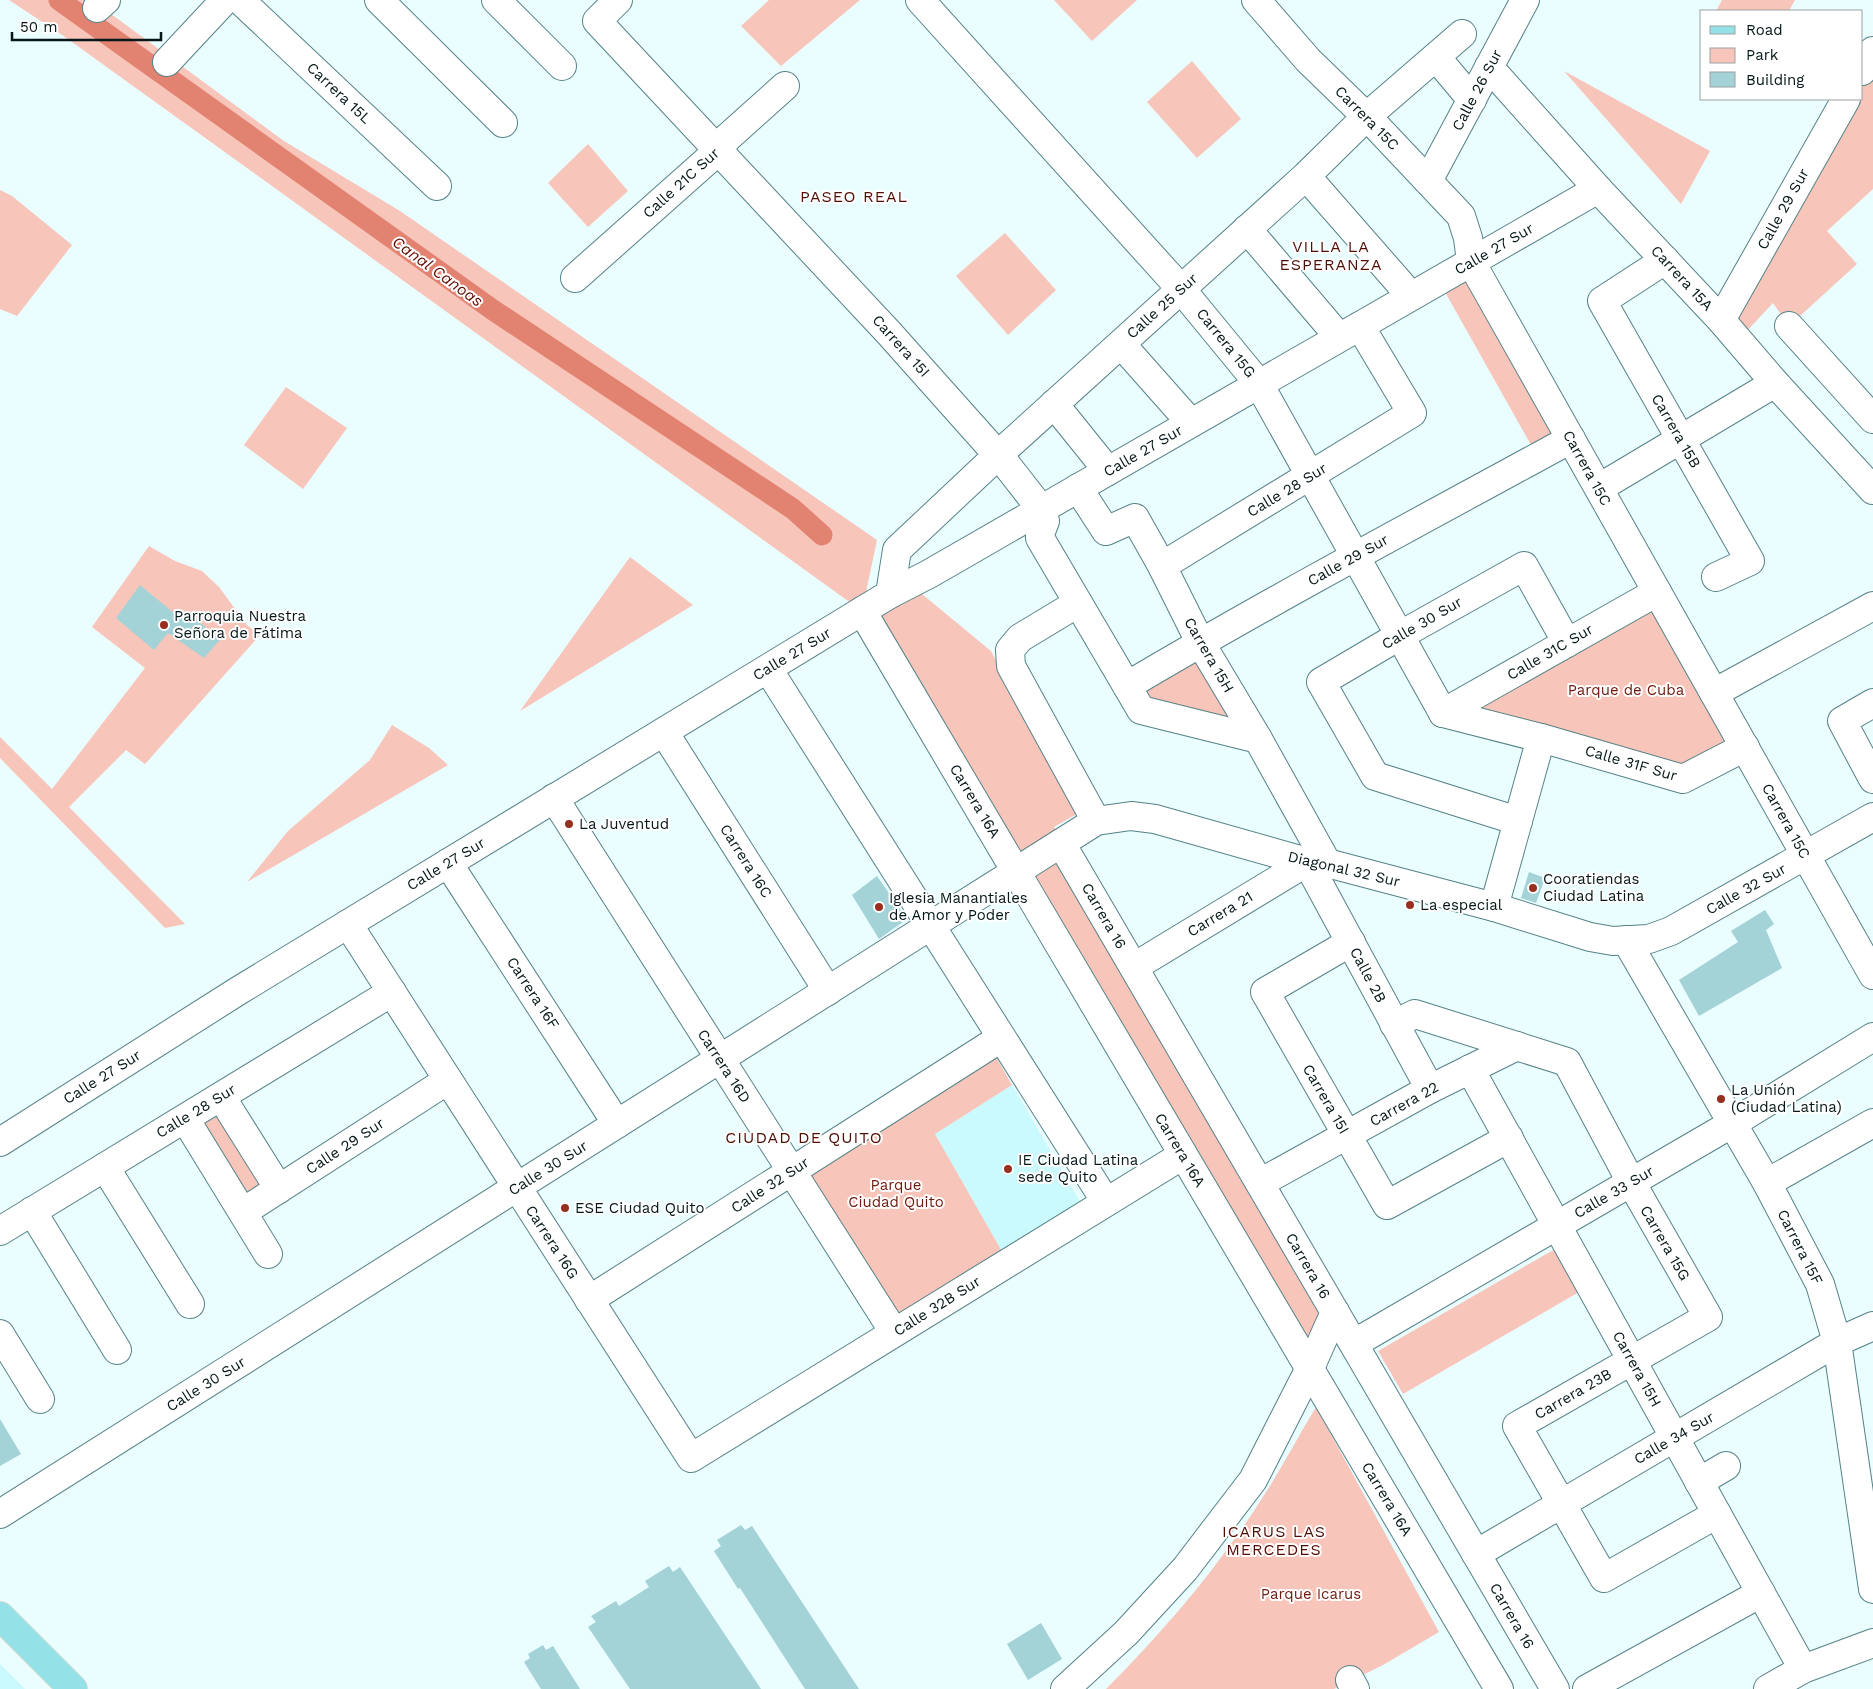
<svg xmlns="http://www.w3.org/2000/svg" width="1873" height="1689" font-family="'Work Sans',sans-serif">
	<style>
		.built { fill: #cbfafe }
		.green { fill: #f8c5ba }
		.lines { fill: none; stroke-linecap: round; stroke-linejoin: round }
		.canal { stroke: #e28371; stroke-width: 21 }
		.building { fill: #a3d2d7 }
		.minor-casing { stroke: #558287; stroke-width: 30 }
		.major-casing { stroke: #d7dada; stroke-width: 30 }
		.minor { stroke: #fff; stroke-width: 28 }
		.major { stroke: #94e1e8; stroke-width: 28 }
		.poi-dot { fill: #982e1e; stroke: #fff; stroke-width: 2 }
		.labels { text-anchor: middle; stroke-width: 4; stroke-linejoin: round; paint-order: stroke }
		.street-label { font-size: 15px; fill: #051718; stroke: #fff }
		.poi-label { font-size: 15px; fill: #051718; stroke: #fff; text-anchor: start }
		.park-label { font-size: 15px; fill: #6f1a0d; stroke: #fff }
		.neighbourhood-label { font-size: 16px; letter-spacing: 1px; fill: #510e05; stroke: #fff }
		.water-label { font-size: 16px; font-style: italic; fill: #630d02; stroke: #fff }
	</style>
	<rect width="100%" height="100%" fill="#eafdff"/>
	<!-- built -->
	<g class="built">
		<polygon points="1012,1085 1081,1203 1004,1255 935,1134"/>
		<polygon points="0,1664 25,1689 0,1689"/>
	</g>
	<!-- green -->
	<g class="green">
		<polygon points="9,0 92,0 284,141 400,211 877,540 862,611 911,585 991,651 1077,814 1054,827 1061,843 1335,1312 1304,1349 862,611 65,37"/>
		<polygon points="769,0 860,0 781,66 741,26"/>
		<polygon points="1054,0 1137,0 1092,41"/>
		<polygon points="1722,0 1795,0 1789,11 1716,11"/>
		<polygon points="1192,61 1241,119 1197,158 1147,102"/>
		<polygon points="1873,64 1873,189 1827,231 1857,264 1789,326 1773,303 1744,334 1732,321 1854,99 1862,99 1862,85"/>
		<polygon points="1564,71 1710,151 1681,204"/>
		<polygon points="588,144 628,191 588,227 548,183"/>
		<polygon points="0,190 12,196 72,245 17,316 0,309"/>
		<polygon points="1005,233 1056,290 1008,335 956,276"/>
		<polygon points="1471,277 1557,431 1531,445 1445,292"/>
		<polygon points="286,387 347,428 303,489 244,445"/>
		<polygon points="149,546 175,561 202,571 219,587 247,625 260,635 145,764 126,750 69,807 185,924 165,928 0,758 0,737 52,789 145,668 92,627"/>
		<polygon points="630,557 693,605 520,711"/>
		<polygon points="1651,607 1727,746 1684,771 1465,707"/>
		<polygon points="1198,657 1239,723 1152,699 1142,687"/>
		<polygon points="392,725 429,748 448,765 247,882 288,831 370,760"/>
		<polygon points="995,1055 1012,1085 935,1134 1004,1255 895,1316 807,1170"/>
		<polygon points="222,1107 272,1185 244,1203 194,1125"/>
		<polygon points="1555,1249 1579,1292 1403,1394 1378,1351"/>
		<path d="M1316 1407 1439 1632 1383 1665 1334 1689H1106C1166 1629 1221 1564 1266 1492 1284 1464 1299 1435 1316 1407Z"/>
	</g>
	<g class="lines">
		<!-- canal -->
		<polyline class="canal" points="59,0 493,310 793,509 822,535"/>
	</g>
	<!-- building -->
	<g class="building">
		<polygon points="140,585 175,614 189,613 220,640 204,658 168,633 154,650 116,618"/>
		<polygon points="1529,872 1545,878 1536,903 1521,898"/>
		<polygon points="877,876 907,919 879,939 852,895"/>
		<polygon points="1765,910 1774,924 1766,930 1782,968 1699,1016 1679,980 1738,942 1731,931"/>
		<polygon points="0,1419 21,1454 0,1466"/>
		<polygon points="741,1525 745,1530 752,1526 859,1689 805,1689 740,1588 738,1589 714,1551 721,1546 717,1540"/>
		<polygon points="669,1566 673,1572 680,1567 761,1689 630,1689 588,1627 596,1622 591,1616 616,1601 619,1606 649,1587 645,1581"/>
		<polygon points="1041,1623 1062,1659 1028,1680 1007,1644"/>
		<polygon points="543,1645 546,1650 553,1646 580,1689 541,1689 524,1662 530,1658 528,1654"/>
	</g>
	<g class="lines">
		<!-- minor casing -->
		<g class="minor-casing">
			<g id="minor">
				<polyline points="240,0 437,186"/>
				<polyline points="379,0 503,123"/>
				<polyline points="496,0 562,66"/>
				<polyline points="618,0 597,21 889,333 1005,463 1041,509 1045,521 1040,534 1040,538 1141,710 1258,739"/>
				<polyline points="920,0 1181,289 1259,384 1443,713"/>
				<polyline points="1256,0 1308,60 1376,126 1461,216 1468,238 1471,262 1873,975"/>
				<polyline points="97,8 106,0"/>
				<polyline points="1436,57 1472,100"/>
				<polyline points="167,62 225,0"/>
				<polyline points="1489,67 1598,189 1721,320 1775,383 1873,490"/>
				<polyline points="1862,71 1873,51"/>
				<polyline points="1306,176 1411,296"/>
				<polyline points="1428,181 1525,0"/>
				<polyline points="1247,229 1339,337"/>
				<polyline points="1665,260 1602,301 1750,561 1716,577"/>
				<polyline points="575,278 719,150 727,138 785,86"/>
				<polyline points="1721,320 1846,99"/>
				<polyline points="1789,326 1873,419"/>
				<polyline points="1121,344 1191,423"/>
				<polyline points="1054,404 1108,471"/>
				<polyline points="1078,488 1106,531 1135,518 1162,566 1200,642 1258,739 1327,863"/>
				<polyline points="1599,488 1775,383"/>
				<polyline points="1162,566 1412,413 1360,326"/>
				<polyline points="890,594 897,550 998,455 1306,176 1366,117 1462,34"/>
				<polyline points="1078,603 1020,638 1010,650 1011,666 1096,821"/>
				<polyline points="862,611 1499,1689"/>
				<polyline points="768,669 1106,1202"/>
				<path d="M1127 686C1272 600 1422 520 1571 439"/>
				<polyline points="1714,693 1873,606"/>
				<polyline points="1873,703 1842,721 1873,779"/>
				<polyline points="1443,713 1541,738 1683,779 1745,747"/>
				<polyline points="1443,713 1657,592"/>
				<polyline points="664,732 828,991"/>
				<polyline points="554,798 894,1332"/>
				<polyline points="1518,821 1375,776 1321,682 1399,636 1524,566 1567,643"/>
				<polyline points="1061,843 1555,1689"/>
				<polyline points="448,863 617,1124"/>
				<polyline points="1494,907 1541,738"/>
				<polyline points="348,924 691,1458 1183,1155"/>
				<polyline points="1626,940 1767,1183 1820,1284 1837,1342 1873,1589"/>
				<polyline points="1351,942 1265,992 1387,1205 1509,1138"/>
				<polyline points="1134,967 1307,862 1430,1089"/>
				<polyline points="1394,1024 1415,1014 1567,1062 1631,1182 1708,1317 1517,1426 1604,1578 1717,1514"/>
				<polyline points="1470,1069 1803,1669"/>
				<polyline points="227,1106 279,1189"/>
				<polyline points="192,1130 268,1254"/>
				<polyline points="0,1142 238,991 890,594 929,574 1598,189"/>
				<polyline points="105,1167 190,1304"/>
				<polyline points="1260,1183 1430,1089 1517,1046"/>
				<polyline points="1767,1183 1873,1123"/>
				<polyline points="32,1211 117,1350"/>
				<polyline points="243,1212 448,1080"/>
				<polyline points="0,1231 392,992"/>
				<polyline points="589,1300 1001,1038"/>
				<polyline points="0,1334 40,1399"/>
				<polyline points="1353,1342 1367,1336 1733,1123 1873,1037"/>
				<polyline points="1699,1482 1726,1466"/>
				<polyline points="0,1514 1096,821 1131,816 1155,819 1307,862 1327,863 1494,907 1590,937 1613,941 1649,939 1671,931 1873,817"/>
				<polyline points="1476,1554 1837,1342 1873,1326"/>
				<polyline points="1350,1680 1355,1689"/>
				<polyline points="1065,1689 1126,1633 1185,1569 1253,1480 1310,1368 1335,1312"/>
				<polyline points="1587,1689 1761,1593"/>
				<polyline points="1768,1689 1803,1669 1873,1643"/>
			</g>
		</g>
		<!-- major casing -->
		<g class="major-casing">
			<polyline id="major" points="0,1616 73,1689"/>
		</g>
		<!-- minor -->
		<use href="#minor" class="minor"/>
		<!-- major -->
		<use href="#major" class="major"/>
	</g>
	<!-- markers -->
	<g class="poi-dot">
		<circle cx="164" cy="625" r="5"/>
		<circle cx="569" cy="824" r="5"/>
		<circle cx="1533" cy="888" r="5"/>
		<circle cx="1410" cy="905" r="5"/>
		<circle cx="879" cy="907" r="5"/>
		<circle cx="1721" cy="1099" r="5"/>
		<circle cx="1008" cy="1169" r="5"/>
		<circle cx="565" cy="1208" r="5"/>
	</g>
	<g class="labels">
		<!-- street labels -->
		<g class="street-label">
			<text transform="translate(1477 90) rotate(-62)" y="5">Calle 26 Sur</text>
			<text transform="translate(339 93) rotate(43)" y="5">Carrera 15L</text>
			<text transform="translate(1367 118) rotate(45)" y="5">Carrera 15C</text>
			<text transform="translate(681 183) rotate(-42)" y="5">Calle 21C Sur</text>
			<text transform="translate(1783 209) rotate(-61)" y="5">Calle 29 Sur</text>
			<text transform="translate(1494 249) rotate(-30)" y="5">Calle 27 Sur</text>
			<text transform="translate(1682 278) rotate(47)" y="5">Carrera 15A</text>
			<text transform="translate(1162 306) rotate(-42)" y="5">Calle 25 Sur</text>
			<text transform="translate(1226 343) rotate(51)" y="5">Carrera 15G</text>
			<text transform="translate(901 346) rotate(48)" y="5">Carrera 15I</text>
			<text transform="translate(1676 431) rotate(60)" y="5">Carrera 15B</text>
			<text transform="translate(1143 451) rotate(-30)" y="5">Calle 27 Sur</text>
			<text transform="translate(1587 468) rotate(61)" y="5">Carrera 15C</text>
			<text transform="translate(1287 490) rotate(-31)" y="5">Calle 28 Sur</text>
			<text transform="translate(1348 560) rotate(-29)" y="5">Calle 29 Sur</text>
			<text transform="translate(1422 623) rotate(-30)" y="5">Calle 30 Sur</text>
			<text transform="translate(1550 652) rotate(-30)" y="5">Calle 31C Sur</text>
			<text transform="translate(792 654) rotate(-31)" y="5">Calle 27 Sur</text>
			<text transform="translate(1209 655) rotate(60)" y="5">Carrera 15H</text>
			<text transform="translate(1631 763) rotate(16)" y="5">Calle 31F Sur</text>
			<text transform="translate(975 801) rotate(59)" y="5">Carrera 16A</text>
			<text transform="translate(1786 821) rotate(61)" y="5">Carrera 15C</text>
			<text transform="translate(746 861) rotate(58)" y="5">Carrera 16C</text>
			<text transform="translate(446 864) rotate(-31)" y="5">Calle 27 Sur</text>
			<text transform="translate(1344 869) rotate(13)" y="5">Diagonal 32 Sur</text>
			<text transform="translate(1746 889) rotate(-29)" y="5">Calle 32 Sur</text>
			<text transform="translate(1220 914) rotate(-31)" y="5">Carrera 21</text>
			<text transform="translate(1104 916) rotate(60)" y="5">Carrera 16</text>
			<text transform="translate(1368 975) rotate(62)" y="5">Calle 2B</text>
			<text transform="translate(533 993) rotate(57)" y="5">Carrera 16F</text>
			<text transform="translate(724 1066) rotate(57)" y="5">Carrera 16D</text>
			<text transform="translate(102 1077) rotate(-32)" y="5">Calle 27 Sur</text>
			<text transform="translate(1326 1099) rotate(60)" y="5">Carrera 15I</text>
			<text transform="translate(1404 1104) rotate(-29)" y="5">Carrera 22</text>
			<text transform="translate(196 1111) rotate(-31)" y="5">Calle 28 Sur</text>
			<text transform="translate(345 1146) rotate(-33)" y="5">Calle 29 Sur</text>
			<text transform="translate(1180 1150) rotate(59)" y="5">Carrera 16A</text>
			<text transform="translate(548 1168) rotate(-32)" y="5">Calle 30 Sur</text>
			<text transform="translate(770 1185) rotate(-33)" y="5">Calle 32 Sur</text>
			<text transform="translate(1614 1192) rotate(-30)" y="5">Calle 33 Sur</text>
			<text transform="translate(552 1242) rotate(57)" y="5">Carrera 16G</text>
			<text transform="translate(1665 1243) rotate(60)" y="5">Carrera 15G</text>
			<text transform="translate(1800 1247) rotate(63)" y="5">Carrera 15F</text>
			<text transform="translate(1308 1266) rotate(60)" y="5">Carrera 16</text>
			<text transform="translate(937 1306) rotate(-32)" y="5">Calle 32B Sur</text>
			<text transform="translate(1637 1369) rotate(61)" y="5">Carrera 15H</text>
			<text transform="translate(206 1384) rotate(-32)" y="5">Calle 30 Sur</text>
			<text transform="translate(1573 1394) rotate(-30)" y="5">Carrera 23B</text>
			<text transform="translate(1674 1438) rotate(-30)" y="5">Calle 34 Sur</text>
			<text transform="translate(1387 1499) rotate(59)" y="5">Carrera 16A</text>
			<text transform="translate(1512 1616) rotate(60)" y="5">Carrera 16</text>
		</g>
		<!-- poi labels -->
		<g class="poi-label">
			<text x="174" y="621">Parroquia Nuestra<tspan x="174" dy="17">Señora de Fátima</tspan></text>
			<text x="579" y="829">La Juventud</text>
			<text x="1543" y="884">Cooratiendas<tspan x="1543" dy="17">Ciudad Latina</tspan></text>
			<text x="889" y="903">Iglesia Manantiales<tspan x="889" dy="17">de Amor y Poder</tspan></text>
			<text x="1420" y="910">La especial</text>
			<text x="1731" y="1095">La Unión<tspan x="1731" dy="17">(Ciudad Latina)</tspan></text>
			<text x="1018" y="1165">IE Ciudad Latina<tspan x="1018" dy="17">sede Quito</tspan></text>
			<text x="575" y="1213">ESE Ciudad Quito</text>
		</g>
		<!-- park labels -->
		<g class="park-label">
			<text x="1626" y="695">Parque de Cuba</text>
			<text x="896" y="1190">Parque<tspan x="896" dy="17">Ciudad Quito</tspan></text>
			<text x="1311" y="1599">Parque Icarus</text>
		</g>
		<!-- neighbourhood labels -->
		<g class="neighbourhood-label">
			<text x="854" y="202">PASEO REAL</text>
			<text x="1331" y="252">VILLA LA<tspan x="1331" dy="18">ESPERANZA</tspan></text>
			<text x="804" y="1143">CIUDAD DE QUITO</text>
			<text x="1274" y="1537">ICARUS LAS<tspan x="1274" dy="18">MERCEDES</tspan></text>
		</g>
		<!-- water labels -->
		<g class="water-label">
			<text transform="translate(438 271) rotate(36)" y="6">Canal Canoas</text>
		</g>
	</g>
	<!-- legend -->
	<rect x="1700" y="10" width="162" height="90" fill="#ffffff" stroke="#9ba2a3"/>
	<rect x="1710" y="26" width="25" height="8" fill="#94e1e8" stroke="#9ba2a3"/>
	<text x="1746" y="35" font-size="15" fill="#051718">Road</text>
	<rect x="1710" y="48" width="25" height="15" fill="#f8c5ba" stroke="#9ba2a3"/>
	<text x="1746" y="60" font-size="15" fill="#051718">Park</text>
	<rect x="1710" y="72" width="25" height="15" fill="#a3d2d7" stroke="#9ba2a3"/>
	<text x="1746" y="85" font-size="15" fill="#051718">Building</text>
	<!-- scale -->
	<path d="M12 32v8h149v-8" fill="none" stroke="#051718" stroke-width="2.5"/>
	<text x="20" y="32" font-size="15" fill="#051718" stroke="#ffffff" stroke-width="4" paint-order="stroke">50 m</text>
</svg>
